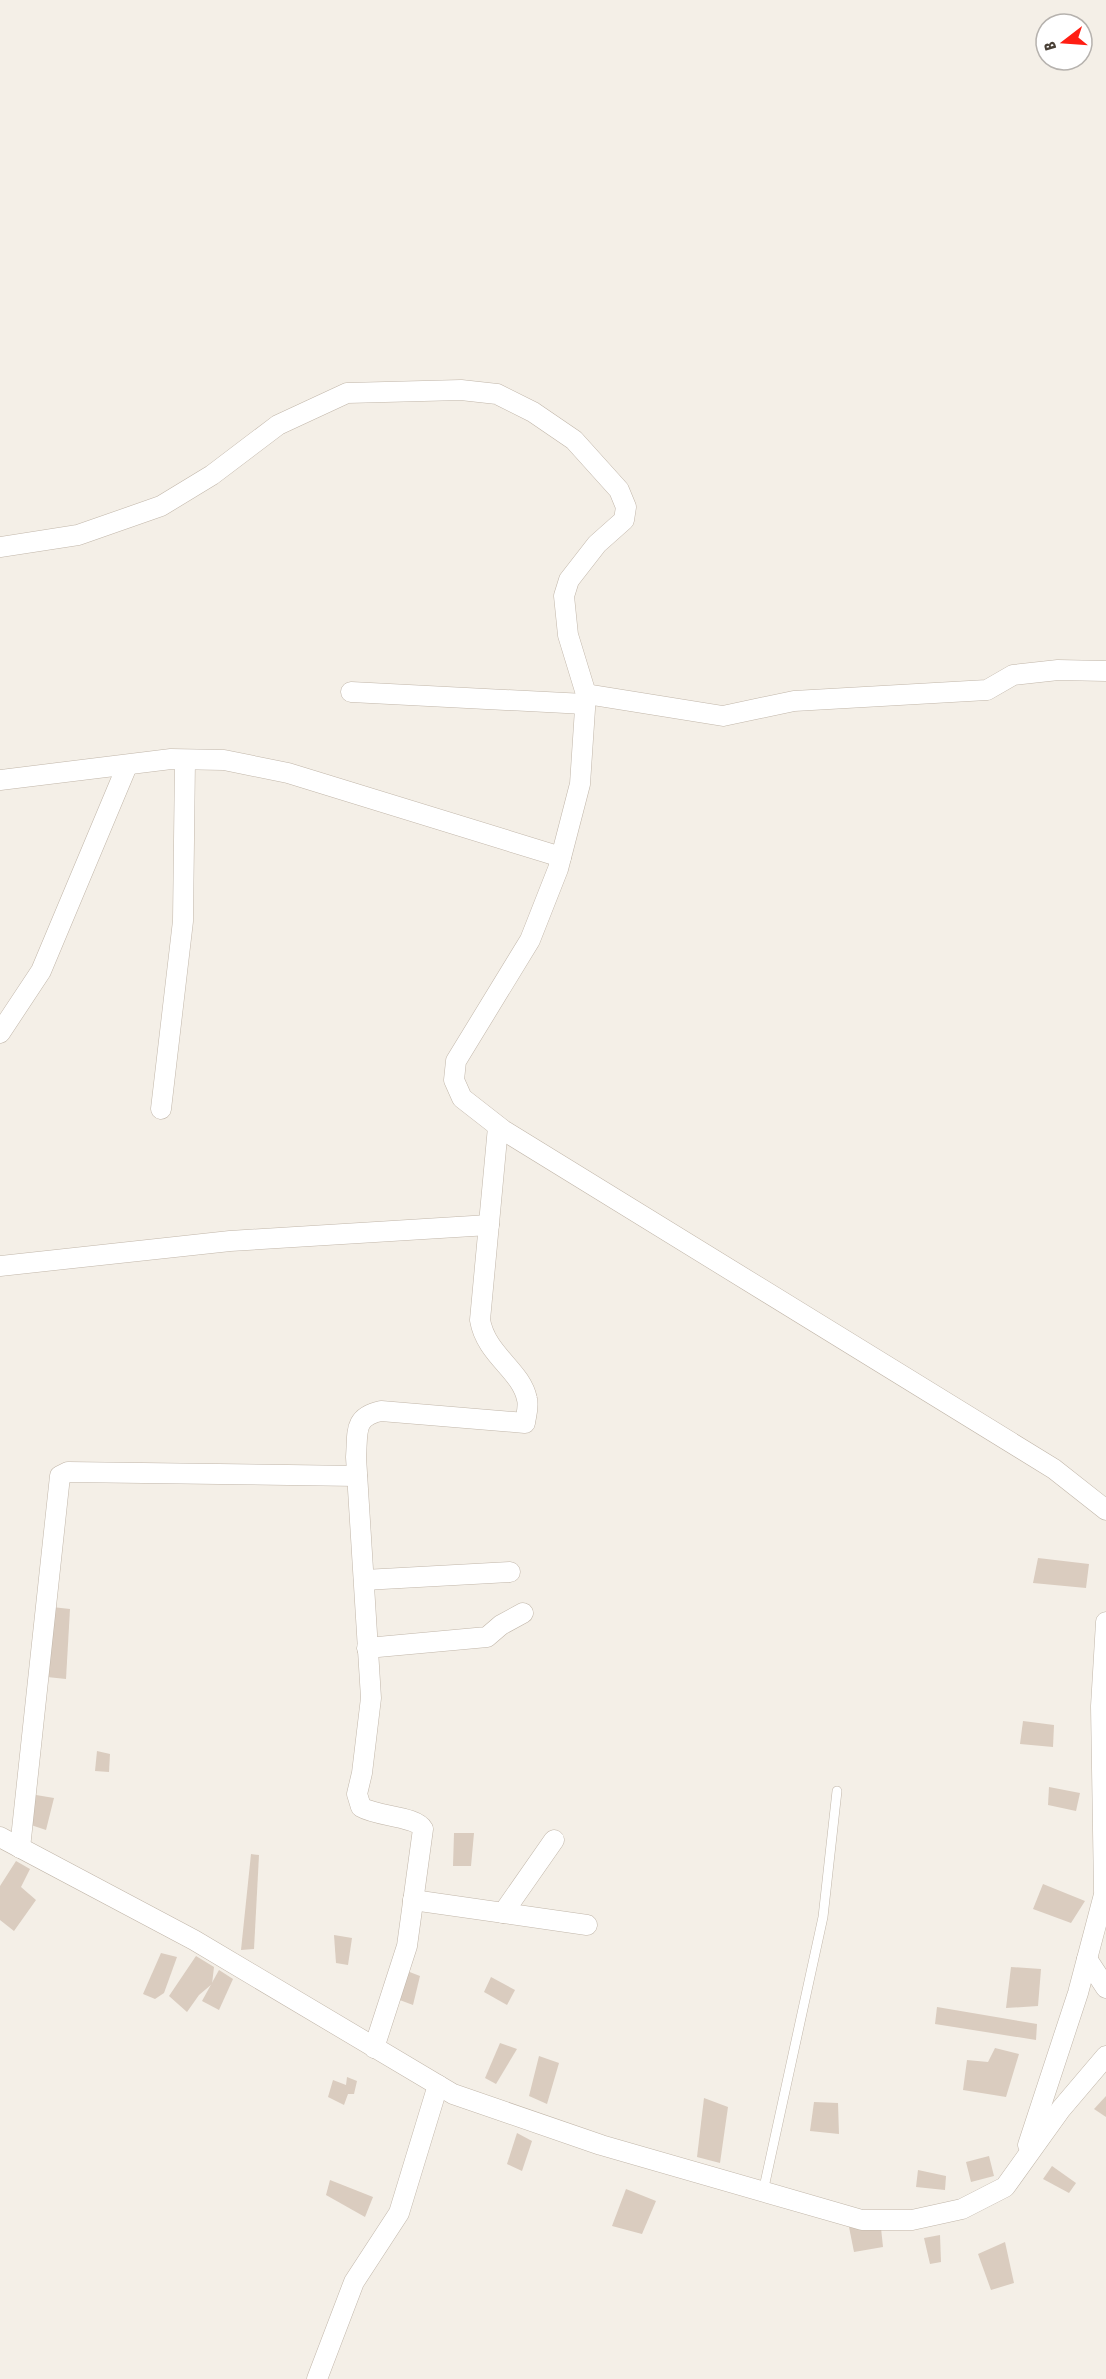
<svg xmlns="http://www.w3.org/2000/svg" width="1106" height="2379" font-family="'Asap Condensed',sans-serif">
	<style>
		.building { fill: #daccbf }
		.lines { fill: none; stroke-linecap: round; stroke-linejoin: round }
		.service-casing { stroke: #c1b6a9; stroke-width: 10 }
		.minor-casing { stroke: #c1b6a9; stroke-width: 21 }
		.service { stroke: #fff; stroke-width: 9 }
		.minor { stroke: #fff; stroke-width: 20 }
	</style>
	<rect width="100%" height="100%" fill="#f4efe7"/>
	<!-- building -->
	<g class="building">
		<polygon points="1038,1558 1089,1564 1086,1588 1033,1583"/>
		<polygon points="52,1607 70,1609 66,1679 47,1677"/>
		<polygon points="1023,1721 1054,1725 1053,1747 1020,1744"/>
		<polygon points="97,1751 110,1754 109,1772 95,1771"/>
		<polygon points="1049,1787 1080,1793 1076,1811 1048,1805"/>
		<polygon points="36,1795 54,1798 46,1830 31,1825"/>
		<polygon points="454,1833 474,1833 471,1866 453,1866"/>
		<polygon points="251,1854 259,1855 254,1949 241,1950"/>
		<polygon points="16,1861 30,1869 21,1887 36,1900 14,1931 0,1920 0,1886"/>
		<polygon points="1043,1884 1085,1901 1071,1923 1033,1909"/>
		<polygon points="334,1935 352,1938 348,1965 336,1963"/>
		<polygon points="161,1953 177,1957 164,1993 155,1999 143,1994"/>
		<polygon points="196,1956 214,1967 212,1984 199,1995 187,2012 169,1996"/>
		<polygon points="1011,1967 1041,1969 1038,2006 1006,2008"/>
		<polygon points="219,1970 233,1979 219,2010 202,2001"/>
		<polygon points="407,1971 420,1976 413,2005 397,1999"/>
		<polygon points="491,1977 515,1990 507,2005 484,1992"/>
		<polygon points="937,2007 1037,2024 1036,2040 935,2024"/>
		<polygon points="500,2043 517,2049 496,2084 485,2078"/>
		<polygon points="995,2048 1019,2054 1006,2097 963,2090 967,2060 988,2062"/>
		<polygon points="539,2056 559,2063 547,2104 529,2096"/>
		<polygon points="347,2077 357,2081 354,2094 348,2094 344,2105 328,2097 333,2080 346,2085"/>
		<polygon points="1106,2096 1106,2117 1094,2109"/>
		<polygon points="704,2098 728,2107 720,2163 697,2157"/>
		<polygon points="814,2102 838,2103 839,2134 810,2131"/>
		<polygon points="517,2133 532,2141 522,2171 507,2164"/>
		<polygon points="989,2156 994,2176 971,2182 966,2162"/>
		<polygon points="1052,2166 1076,2183 1069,2193 1043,2179"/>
		<polygon points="918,2170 946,2176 945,2190 916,2187"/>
		<polygon points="330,2180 373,2197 365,2217 326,2195"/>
		<polygon points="626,2189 656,2201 642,2234 612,2226"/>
		<polygon points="849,2227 881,2228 883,2247 854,2252"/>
		<polygon points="940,2235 941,2262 930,2264 924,2238"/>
		<polygon points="1005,2242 1014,2283 991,2290 978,2254"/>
	</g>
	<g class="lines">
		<!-- service casing -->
		<g class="service-casing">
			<polyline id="service" points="763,2192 823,1917 837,1791"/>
		</g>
		<!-- minor casing -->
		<g class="minor-casing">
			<g id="minor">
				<polyline points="0,547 78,535 161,506 212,475 278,425 347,393 461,390 497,394 533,412 574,440 619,490 626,507 624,520 597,544 569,580 564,596 568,635 586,694 580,784 558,869 530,940 456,1061 454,1080 462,1098 503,1130 1054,1469 1106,1510"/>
				<polyline points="351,692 585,704"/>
				<polyline points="586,694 723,716 794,701 987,690 1013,675 1058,670 1106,671"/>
				<polyline points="0,780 171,759 224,760 288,773 561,857"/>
				<polyline points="0,1033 41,971 127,766"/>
				<polyline points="161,1109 183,921 185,760"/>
				<polyline points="0,1266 230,1241 489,1225"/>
				<polyline points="364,1580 510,1572"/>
				<polyline points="367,1648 487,1637 501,1625 523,1613"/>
				<polyline points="0,1837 194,1940 453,2094 601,2145 862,2220 912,2220 962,2209 1005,2187 1061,2109 1106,2056"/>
				<polyline points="20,1848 60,1476 68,1472 357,1476"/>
				<polyline points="1104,1891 1101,1706 1106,1622"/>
				<polyline points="413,1900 587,1925"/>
				<polyline points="503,1913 554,1840"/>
				<polyline points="1087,1959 1106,1988"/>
				<path d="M374 2048 407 1946 423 1829C416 1816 378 1817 361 1807L357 1794 362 1773 371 1698 356 1457C358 1432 353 1417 381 1411L525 1423C526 1415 529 1407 527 1399 521 1370 486 1355 480 1320L498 1127"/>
				<polyline points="1028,2145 1078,1993 1106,1887"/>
				<polyline points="317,2379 354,2282 399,2213 438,2085"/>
			</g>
		</g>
		<!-- service -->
		<use href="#service" class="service"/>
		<!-- minor -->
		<use href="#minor" class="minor"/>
	</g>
	<!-- north arrow -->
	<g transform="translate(1064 42) rotate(253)"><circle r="28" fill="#ffffff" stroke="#b6b2ae" stroke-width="1.5"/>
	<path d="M0-4.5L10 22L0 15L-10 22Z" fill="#ff1e13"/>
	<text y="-9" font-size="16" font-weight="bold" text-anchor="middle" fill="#483f35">B</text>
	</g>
</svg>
